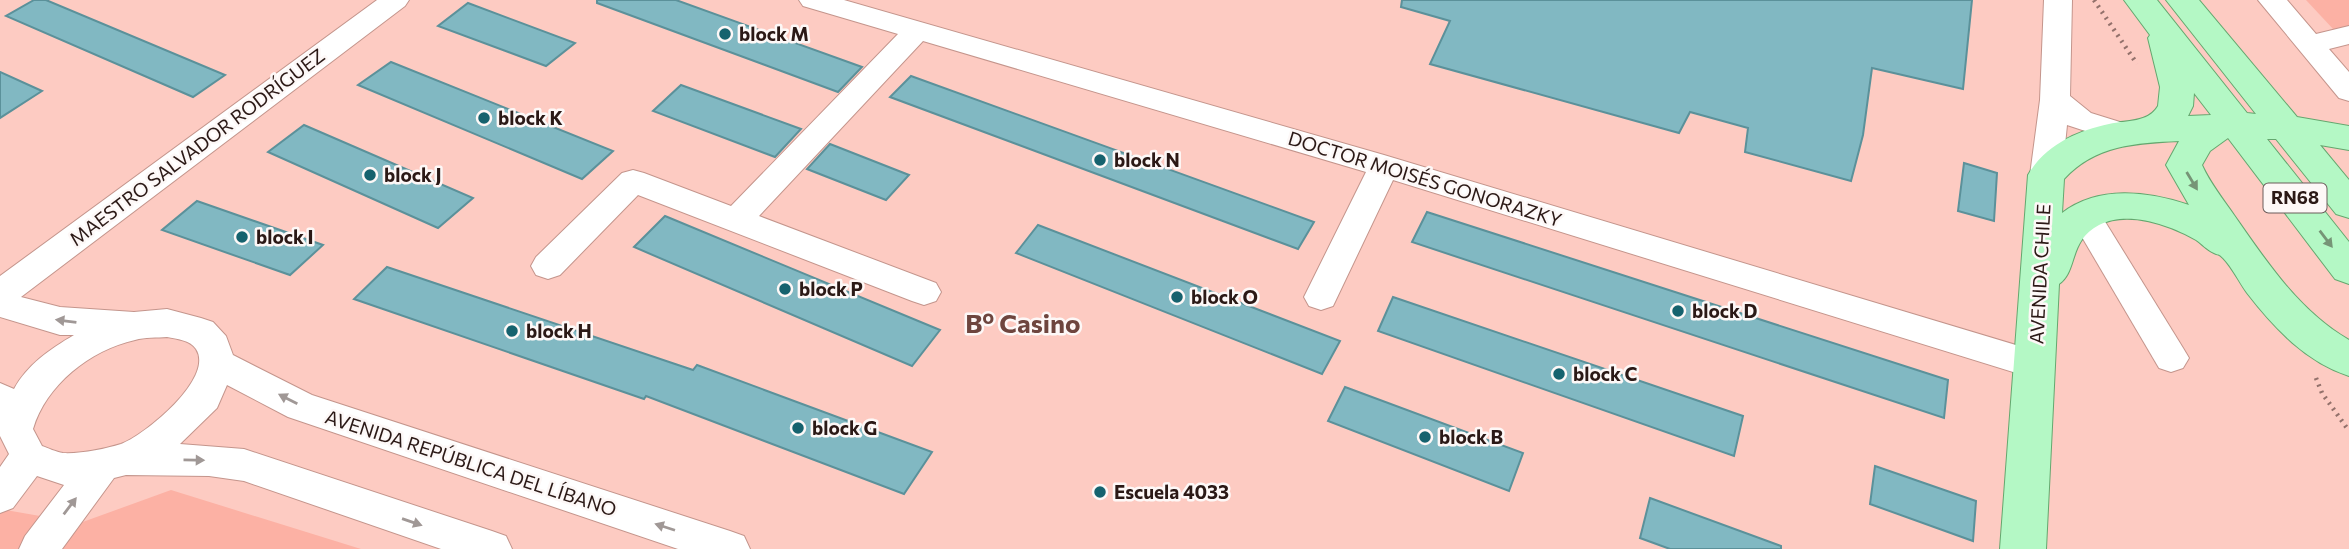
<svg xmlns="http://www.w3.org/2000/svg" width="2349" height="549" font-family="Commissioner,sans-serif">
	<style>
		.green { fill: #fcb1a4 }
		.building { fill: #81b8c2; stroke: #5b919a; stroke-width: 2 }
		.lines { fill: none; stroke-linecap: round; stroke-linejoin: round }
		.minor-casing { stroke: #c4958c; stroke-width: 2 }
		.major-casing { stroke: #64a76e; stroke-width: 2 }
		.path { stroke: #93716b; stroke-width: 4.5; stroke-dasharray: 2 5; stroke-linecap: butt }
		.minor { fill: #fff; fill-rule: evenodd }
		.major { fill: #b4f8c5; fill-rule: evenodd }
		.oneway { fill: #769476 }
		.oneway2 { fill: #a09896 }
		.poi-dot { fill: #16626e; stroke: #fdf8f7; stroke-width: 2.5 }
		.labels { text-anchor: middle; stroke-width: 5; stroke-linejoin: round; paint-order: stroke }
		.shield { fill: #fdf8f7; stroke: #6a5c5a; stroke-width: 2 }
		.shield-label { font-size: 18px; font-weight: bold; fill: #2b1916 }
		.poi-label { font-size: 19px; font-weight: bold; fill: #2b1916; stroke: #fdf8f7; text-anchor: start }
		.street-label { font-size: 19px; fill: #2b1916; stroke: #fdf8f7 }
		.district-label { font-size: 26px; font-weight: bold; fill: #6e453e; stroke: #fdf8f7 }
	</style>
	<rect width="100%" height="100%" fill="#fdcbc2"/>
	<!-- green -->
	<g class="green">
		<polygon points="2306,0 2349,0 2349,46"/>
		<polygon points="171,490 361,549 0,549 0,509 80,523"/>
	</g>
	<!-- building -->
	<g class="building">
		<polygon points="34,0 46,0 225,75 193,97 6,16"/>
		<polygon points="597,0 676,0 862,67 838,92 597,3"/>
		<polygon points="1402,0 1972,0 1963,89 1872,68 1863,135 1851,181 1745,152 1748,128 1690,112 1679,133 1430,64 1450,21 1401,7"/>
		<polygon points="468,3 575,43 546,66 438,26"/>
		<polygon points="391,62 613,151 582,179 358,85"/>
		<polygon points="0,72 42,91 0,118"/>
		<polygon points="911,76 1314,222 1298,249 890,97"/>
		<polygon points="681,85 801,129 775,157 653,111"/>
		<polygon points="304,125 473,198 438,228 268,152"/>
		<polygon points="830,144 909,175 886,200 807,169"/>
		<polygon points="1964,163 1997,173 1994,221 1958,211"/>
		<polygon points="197,201 323,245 290,275 162,230"/>
		<polygon points="1427,212 1948,380 1944,418 1412,242"/>
		<polygon points="665,216 940,330 912,366 634,247"/>
		<polygon points="1038,225 1340,341 1322,374 1016,253"/>
		<polygon points="387,267 693,370 697,365 932,452 904,494 646,396 644,399 354,299"/>
		<polygon points="1393,297 1743,416 1734,456 1378,331"/>
		<polygon points="1345,387 1523,453 1509,491 1328,421"/>
		<polygon points="1875,466 1976,501 1973,541 1870,504"/>
		<polygon points="1650,498 1781,546 1781,549 1670,549 1640,538"/>
	</g>
	<g class="lines">
		<!-- minor casing -->
		<g class="minor-casing">
			<g id="minor">
				<path d="M377 0H409L405 6 21 297 60 307 134 312 167 309 201 318 213 322 226 336 233 355 312 395 730 531 744 536 750 549H678L288 417 227 385 217 408 180 444 244 449 492 531 506 536 512 549H441L244 481 209 476 126 475 114 478 62 549H19L25 536 64 485 37 476 13 508 0 513V467L9 454 0 436V383L14 389C27 365 50 349 74 335H60L0 317V276ZM167 337C177 339 190 340 196 349 215 378 145 435 121 444 105 449 80 454 63 453 56 452 48 448 42 446L33 429C46 385 90 350 135 340 145 337 157 338 167 337Z"/>
				<polygon points="799,0 844,0 1384,155 2036,351 2048,355 2054,365 2048,375 2036,379 1393,180 1333,306 1321,310 1309,306 1304,297 1366,172 923,41 759,216 936,283 941,292 936,301 924,305 912,301 638,195 560,275 548,279 536,275 531,266 536,257 622,173 633,170 644,173 731,206 898,34 803,6"/>
				<polygon points="2044,0 2072,0 2070,96 2091,113 2136,127 2140,134 2136,141 2125,144 2067,125 2062,175 2057,183 2046,186 2035,183 2030,175 2040,100"/>
				<polygon points="2258,0 2287,0 2316,34 2349,26 2349,44 2329,49 2349,72 2349,101 2339,98"/>
				<polygon points="2085,203 2096,207 2183,348 2189,358 2183,368 2171,372 2159,368 2069,215 2074,207"/>
			</g>
		</g>
		<!-- major casing -->
		<g class="major-casing">
			<path id="major" d="M2124 0H2157L2247 113 2256 114 2166 0H2199L2297 117 2349 126V150L2320 145 2349 180V218L2336 214 2276 139H2267L2349 242V284L2335 279 2228 138 2210 151 2202 165C2210 183 2223 199 2234 215 2266 261 2299 311 2349 340V376C2306 362 2274 328 2247 293 2239 282 2232 267 2223 258 2218 253 2220 256 2214 253 2207 250 2202 244 2196 240 2170 225 2128 210 2099 225 2068 241 2078 271 2059 284L2046 549H2000L2028 175C2045 145 2077 131 2109 124 2127 120 2148 123 2158 106L2160 87 2148 38 2150 35ZM2194 93 2211 115 2188 116 2193 106ZM2179 141 2166 165 2189 205C2148 191 2098 185 2062 213L2064 179C2095 145 2136 143 2179 141Z"/>
		</g>
		<!-- path -->
		<g class="path">
			<polyline points="2094,0 2137,64"/>
			<polyline points="2316,378 2322,393 2349,431"/>
		</g>
		<!-- minor -->
		<use href="#minor" class="minor"/>
		<!-- major -->
		<use href="#major" class="major"/>
	</g>
	<!-- one-way arrows -->
	<defs><path id="oneway-solid" d="M-6-.8H1V-3.2L6.5 0L1 3.2V.8H-6Z" transform="scale(1.75)"/></defs>
	<g class="oneway">
		<use href="#oneway-solid" transform="translate(2192 181) rotate(59)"/>
		<use href="#oneway-solid" transform="translate(2326 239) rotate(53)"/>
	</g>
	<g class="oneway2">
		<use href="#oneway-solid" transform="translate(66 321) rotate(-173)"/>
		<use href="#oneway-solid" transform="translate(288 399) rotate(-153)"/>
		<use href="#oneway-solid" transform="translate(194 460) rotate(1)"/>
		<use href="#oneway-solid" transform="translate(70 506) rotate(-53)"/>
		<use href="#oneway-solid" transform="translate(412 522) rotate(19)"/>
		<use href="#oneway-solid" transform="translate(665 527) rotate(-162)"/>
	</g>
	<!-- markers -->
	<g class="poi-dot">
		<circle cx="725" cy="34" r="7"/>
		<circle cx="484" cy="118" r="7"/>
		<circle cx="1100" cy="160" r="7"/>
		<circle cx="370" cy="175" r="7"/>
		<circle cx="242" cy="237" r="7"/>
		<circle cx="785" cy="289" r="7"/>
		<circle cx="1177" cy="297" r="7"/>
		<circle cx="1678" cy="311" r="7"/>
		<circle cx="512" cy="331" r="7"/>
		<circle cx="1559" cy="374" r="7"/>
		<circle cx="798" cy="428" r="7"/>
		<circle cx="1425" cy="437" r="7"/>
		<circle cx="1100" cy="492" r="7"/>
	</g>
	<g class="labels">
		<!-- shield labels -->
		<rect class="shield" x="2263.5" y="183.5" width="63" height="29" rx="5"/>
		<g class="shield-label">
			<text x="2295" y="204">RN68</text>
		</g>
		<!-- poi labels -->
		<g class="poi-label">
			<text x="739" y="41">block M</text>
			<text x="498" y="125">block K</text>
			<text x="1114" y="167">block N</text>
			<text x="384" y="182">block J</text>
			<text x="256" y="244">block I</text>
			<text x="799" y="296">block P</text>
			<text x="1191" y="304">block O</text>
			<text x="1692" y="318">block D</text>
			<text x="526" y="338">block H</text>
			<text x="1573" y="381">block C</text>
			<text x="812" y="435">block G</text>
			<text x="1439" y="444">block B</text>
			<text x="1114" y="499">Escuela 4033</text>
		</g>
		<!-- street labels -->
		<g class="street-label">
			<text transform="translate(197 147) rotate(-37)" y="7">MAESTRO SALVADOR RODRÍGUEZ</text>
			<text transform="translate(1425 179) rotate(17)" y="7">DOCTOR MOISÉS GONORAZKY</text>
			<text transform="translate(2040 274) rotate(-87)" y="7">AVENIDA CHILE</text>
			<text transform="translate(471 463) rotate(18)" y="7">AVENIDA REPÚBLICA DEL LÍBANO</text>
		</g>
		<!-- district labels -->
		<g class="district-label">
			<text x="1023" y="333">Bº Casino</text>
		</g>
	</g>
</svg>
